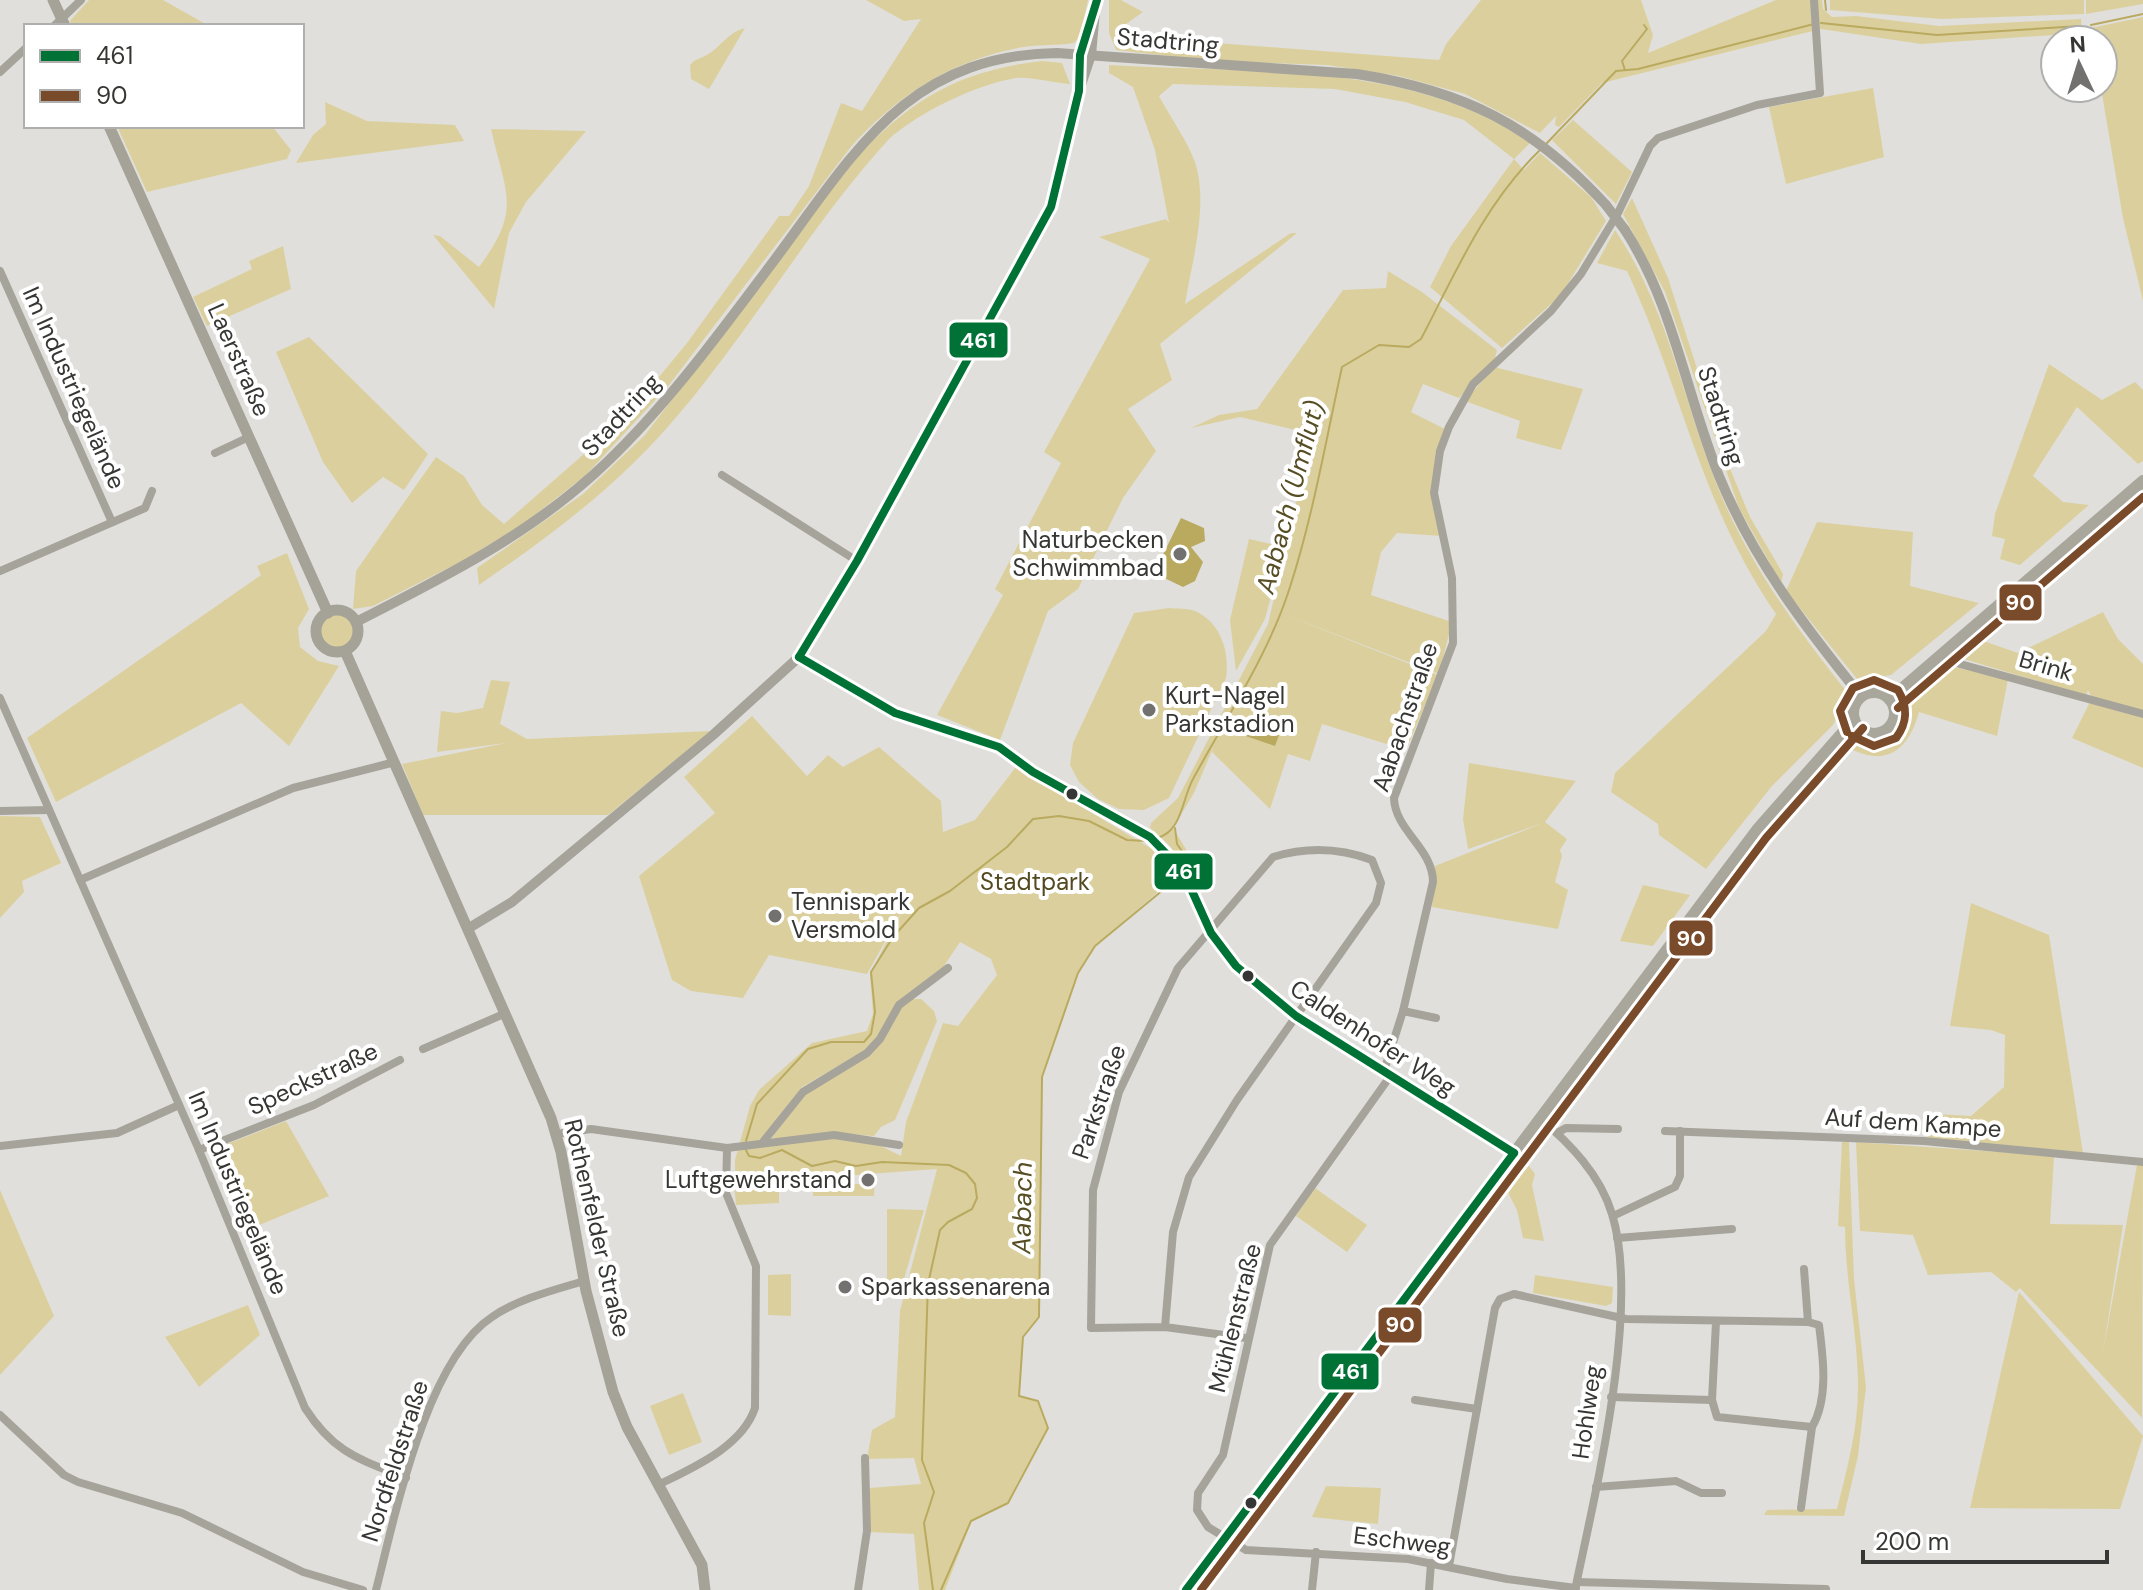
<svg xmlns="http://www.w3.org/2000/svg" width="2143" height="1590" font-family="'DM Sans',sans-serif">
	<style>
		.green { fill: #dbd09d; fill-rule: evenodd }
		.water { fill: #b9aa5f }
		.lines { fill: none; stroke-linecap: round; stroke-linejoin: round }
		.stream { stroke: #b9aa5f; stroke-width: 2 }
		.minor { stroke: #a6a49a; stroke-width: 8 }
		.tertiary { stroke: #a6a49a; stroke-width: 10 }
		.secondary { stroke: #a5a397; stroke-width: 11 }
		.primary { stroke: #a9a79c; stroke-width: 12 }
		.tertiary-bridge { stroke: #a6a49a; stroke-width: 10 }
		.bus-1-casing { stroke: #fff; stroke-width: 14 }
		.bus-2-casing { stroke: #fff; stroke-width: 14 }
		.bus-1 { stroke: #007235; stroke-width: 8 }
		.bus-2 { stroke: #7a4b2a; stroke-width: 8 }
		.poi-dot { fill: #72716f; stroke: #fff; stroke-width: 3 }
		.bus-dot { fill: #363634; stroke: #fff; stroke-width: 3 }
		.labels { text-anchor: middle; stroke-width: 8; stroke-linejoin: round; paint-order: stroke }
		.street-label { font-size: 24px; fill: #363634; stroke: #fff }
		.poi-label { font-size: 24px; fill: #363634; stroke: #fff; text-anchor: start }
		.park-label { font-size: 24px; fill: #52491f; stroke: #fff }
		.water-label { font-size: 26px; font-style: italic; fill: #574e24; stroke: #fff }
		.line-badge { stroke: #fff; stroke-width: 3 }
		.badge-label { font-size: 22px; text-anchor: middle; font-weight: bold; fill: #fff }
	</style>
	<rect width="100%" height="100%" fill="#e0dfdc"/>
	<!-- green -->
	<g class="green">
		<polygon points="89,0 163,0 209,26 72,26 70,21"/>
		<path d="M866 0H1088L1080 36 1074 43C1055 46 1036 44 1018 48 950 61 895 97 850 148L669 385 585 476 519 527 462 561 373 606 353 609 356 571 436 457 464 476 482 505 504 524 625 418 687 343 779 216H789L809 186 841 103 862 111 921 19 904 21Z"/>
		<polygon points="1109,0 1121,0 1143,12 1119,29 1125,36 1439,60 1446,44 1481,0 1641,0 1653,35 1648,53 1776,0 1822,0 1823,9 1832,17 1856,16 1939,26 2081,19 2082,33 1921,44 1821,29 1602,83 1559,127 1555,125 1556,116 1540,133 1465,94 1399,76 1327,65 1213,61 1116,50 1109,33"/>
		<polygon points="1830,0 2084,0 2084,14 1942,19 1830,10"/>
		<polygon points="2086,0 2143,0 2143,4 2086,14"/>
		<polygon points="2143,17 2143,301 2123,218 2101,88 2103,40 2093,40 2091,28"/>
		<path d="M745 28 709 89 691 79 690 65C696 58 700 59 707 55 722 46 727 33 745 28Z"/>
		<path d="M1042 61 1062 63 1070 84C1058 83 1024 76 1016 78 977 84 918 113 889 139 807 229 747 338 666 429 611 491 547 538 479 585L477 568 583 494 645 435 854 160C912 99 957 71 1042 61Z"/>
		<path d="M1109 65C1248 74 1411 59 1530 143L1514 159 1524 170 1540 153 1591 197 1606 221 1561 295 1502 348 1430 287 1451 246 1514 159 1464 120 1405 102 1335 89 1173 84 1159 96C1170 117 1187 140 1195 162 1209 205 1192 261 1185 304L1291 233H1297L1160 344 1172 380 1128 409 1156 451 1123 498 1078 589 1048 611 1000 740 937 715 1003 595 995 589 1061 463 1044 452 1150 259 1099 237 1166 219 1169 223 1155 150 1133 87 1109 73Z"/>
		<polygon points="1873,88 1884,157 1786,184 1769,107"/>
		<polygon points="325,102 367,121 455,125 464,141 296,163 313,135 326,124"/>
		<polygon points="1573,120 1632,172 1616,204 1552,140"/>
		<polygon points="117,126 272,126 291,150 287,159 147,192"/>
		<path d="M491 129 586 131 526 202 509 233 494 309 433 235 440 236 479 267C522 209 506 195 491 129Z"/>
		<polygon points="1632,198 1668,278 1726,459 1750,517 1783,574 1781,583 1739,508 1665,292 1623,214"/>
		<path d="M1615 230C1669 310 1683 402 1719 490 1749 564 1797 629 1846 691 1838 702 1841 713 1833 725L1772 786 1706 869 1659 835 1658 824 1611 792 1615 773 1766 631 1776 614C1700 504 1682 389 1627 271L1597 263Z"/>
		<polygon points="283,246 291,289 207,326 193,297 252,269 249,261"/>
		<path d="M1388 271 1422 292 1497 350 1495 358 1459 398 1423 384 1411 412 1445 429C1435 471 1427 493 1442 536L1397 533 1381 552 1371 595 1452 622 1439 674 1283 614 1438 675 1406 750 1322 724 1310 761 1288 754 1270 809 1212 752 1214 746 1194 793 1173 828 1197 867 1196 872 1191 873 1168 844 1150 828 1151 823 1178 798 1268 624 1312 434 1240 417 1191 428 1219 415 1257 409 1343 290 1386 288Z"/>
		<polygon points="309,337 428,454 404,490 383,477 352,503 323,462 276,352"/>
		<polygon points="2049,364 2102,400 2135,382 2143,390 2143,461 2138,464 2077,407 2033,476 2063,502 2089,505 2020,565 2000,559 2005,539 1992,536 1995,514"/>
		<polygon points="1494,367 1583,389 1561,450 1516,438 1520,421 1465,401"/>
		<polygon points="1817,522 1913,532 1910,586 1979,603 1891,675 1858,680 1786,591"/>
		<polygon points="1249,539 1284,547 1265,619 1236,671 1230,620"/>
		<polygon points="287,553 309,609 298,628 300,647 318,661 339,666 289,746 241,703 56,802 27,738 261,575 257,566"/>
		<path d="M1169 608C1177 609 1188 608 1195 611 1221 622 1230 653 1226 678L1169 798 1144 810 1119 809 1098 799 1079 782 1070 765 1073 743 1134 613Z"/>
		<polygon points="2103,612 2118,639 2143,664 2143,768 2072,738 2092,698 2088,690 2086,696 1951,655 1972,637 2018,653"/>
		<circle cx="337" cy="632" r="17"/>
		<path d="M1941 664 2008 679 1997 736 1919 712C1909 749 1887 768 1849 748L1840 751 1862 737 1890 736 1899 728 1905 698Z"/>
		<polygon points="491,680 510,682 500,724 527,739 711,731 608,815 423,815 402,764 506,743 437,752 441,711 457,713 483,708"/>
		<path d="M752 716 807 776 828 755 843 767 879 747 941 801 943 832 975 820 1016 767 1152 849 1174 878 1095 946 1078 973 1042 1077 1039 1317 1023 1337 1019 1396 1038 1401 1048 1428 1008 1503 971 1522 945 1590H919L914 1534 868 1532 869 1488 921 1484 914 1458 867 1459 872 1430 895 1417 900 1311 937 1169 856 1175 735 1177V1160L750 1106 759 1090 812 1043 867 1031 873 1014 870 974 906 904 867 974 769 955 743 998 691 991 672 980 639 876 715 813 684 777ZM960 942 991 959 997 975 958 1026 943 1023 906 1122 901 1156 873 1142 834 1138 759 1141 802 1087 862 1052 876 1040 902 998 944 966Z"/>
		<polygon points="1469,763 1576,781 1545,822 1567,839 1560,850 1562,856 1555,882 1568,890 1558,929 1432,907 1435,866 1543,823 1468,849 1463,819"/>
		<polygon points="0,816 40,817 61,863 22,881 24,892 0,918"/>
		<polygon points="1643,885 1690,895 1653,946 1620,941"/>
		<polygon points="1971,903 2049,935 2083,1153 1930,1139 1928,1136 1935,1114 1971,1116 2004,1087 2005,1035 1991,1030 1950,1026"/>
		<polygon points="912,999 921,999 934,1011 937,1021 895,1120 881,1127 874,1136 834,1133 771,1139 804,1094 869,1055 898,1010"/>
		<polygon points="286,1121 329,1196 245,1231 215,1153 222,1146"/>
		<path d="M1842 1142H1849L1854 1279 1866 1387 1858 1456 1844 1516 1764 1515 1767 1510 1837 1509C1847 1469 1858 1429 1858 1387 1858 1334 1845 1281 1845 1227L1838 1226Z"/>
		<polygon points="1856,1142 2054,1156 2050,1224 2123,1225 2103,1352 2137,1165 2143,1165 2142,1418 2020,1288 2016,1292 1991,1272 1928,1275 1913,1235 1860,1231"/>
		<polygon points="1523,1158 1535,1174 1532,1185 1544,1241 1523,1238 1517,1210 1504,1185"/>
		<polygon points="862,1177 875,1177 874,1196 813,1196 813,1184 861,1184"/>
		<polygon points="779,1181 779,1203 736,1205 734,1182"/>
		<polygon points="1315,1188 1367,1225 1347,1252 1296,1216"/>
		<polygon points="0,1190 54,1316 0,1375"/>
		<polygon points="887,1209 924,1210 902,1286 887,1286"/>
		<polygon points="791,1274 791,1316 768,1315 768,1275"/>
		<polygon points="1535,1275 1613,1287 1612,1303 1606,1306 1533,1293"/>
		<polygon points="2019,1292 2143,1436 2120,1509 1970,1508"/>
		<polygon points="248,1305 260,1335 199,1387 165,1337"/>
		<polygon points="683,1393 702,1442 669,1455 650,1406"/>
		<polygon points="1326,1486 1381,1488 1378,1524 1312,1517"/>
	</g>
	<!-- water -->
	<g class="water">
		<polygon points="1181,518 1204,528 1205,541 1191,547 1203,562 1195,581 1183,587 1154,573"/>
		<polygon points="1243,719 1281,730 1275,746 1237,733 1234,727"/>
	</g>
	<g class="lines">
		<!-- stream -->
		<g class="stream">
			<polyline points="1825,0 1826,10"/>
			<polyline points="1821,23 1937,35 2080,26"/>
			<polyline points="2091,25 2143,14"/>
			<polyline points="1625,70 1622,61 1647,29 1644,25"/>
			<polyline points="1546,144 1616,71 1638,69 1814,24"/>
			<polyline points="1175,828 1177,844 1193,867 1186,873"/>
			<path d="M1157 838C1182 832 1182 799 1193 779 1226 718 1269 654 1290 587 1313 516 1326 440 1342 367L1379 345 1409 347 1421 339C1456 272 1484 205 1539 151"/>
			<polyline points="746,1141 757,1104 808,1049 831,1042 864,1042 871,1034 875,1012 871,972 893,937 919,908 950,891 1007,847 1033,819 1059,816 1089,821 1127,840 1147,841"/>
			<polyline points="745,1148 749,1156 760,1158 782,1150 812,1166 835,1161 856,1166 882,1162 949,1165 966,1173 975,1184 977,1198 972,1209 948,1222 940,1230 928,1284 922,1460 934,1492 924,1523 933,1590"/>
			<polyline points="941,1590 971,1521 1008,1503 1048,1428 1038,1401 1019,1396 1023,1337 1039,1317 1042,1077 1078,973 1095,946 1180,876"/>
		</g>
		<!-- minor -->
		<g class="minor">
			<polyline points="54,26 81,0"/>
			<polyline points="0,72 26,48"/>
			<polyline points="0,271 112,522"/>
			<polyline points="215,453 249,437"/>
			<polyline points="722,475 857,561"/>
			<polyline points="0,571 145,508 152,491"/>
			<polyline points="799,657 895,713 958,731 999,747 1033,772 1150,837 1183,871 1211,933 1236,966 1296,1016 1514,1153"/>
			<polyline points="1938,658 2143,714"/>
			<path d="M0 698 199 1150 305 1408C334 1453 359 1459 406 1478"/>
			<polyline points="0,811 49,810"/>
			<polyline points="80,880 293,788 395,762"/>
			<polyline points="1403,1011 1436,1018"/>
			<polyline points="423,1049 506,1013"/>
			<path d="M1384 1071 1403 1011 1433 882C1433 848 1395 831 1394 798L1453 643 1452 578 1434 493 1440 451 1449 427 1473 384 1551 311 1581 274 1618 213 1650 146 1658 138 1757 105 1820 93 1814 0"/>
			<polyline points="1391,1075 1270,1245 1223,1455 1198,1493 1197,1510 1208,1527 1246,1550 1408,1559 1507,1579 1576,1588"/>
			<path d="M1540 1118C1570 1144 1600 1174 1612 1214 1641 1308 1595 1493 1575 1590"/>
			<polyline points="1665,1131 1924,1141 2143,1162"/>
			<polyline points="1557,1133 1566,1128 1618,1129"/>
			<polyline points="556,1134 591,1129 727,1148 834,1135 899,1145"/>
			<polyline points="763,1142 803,1092 867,1053 880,1039 899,1005 948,968"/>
			<polyline points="0,1146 117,1133 179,1105"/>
			<polyline points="199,1150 314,1105 400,1060"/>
			<polyline points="1613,1216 1675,1187 1680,1176 1680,1131"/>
			<polyline points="1617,1238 1732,1229"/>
			<polyline points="1804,1269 1808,1322"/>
			<path d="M1165 1327 1091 1328 1093 1190 1119 1092 1178 968 1273 857C1306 847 1340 848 1372 860L1381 883 1376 903 1237 1100 1189 1177 1173 1232 1165 1327 1246 1338"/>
			<polyline points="1611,1397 1712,1400"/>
			<polyline points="1415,1400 1477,1409"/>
			<polyline points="0,1415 64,1475 78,1482 182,1513 303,1572 363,1590"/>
			<path d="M658 1485C692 1468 742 1447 755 1408L756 1266 726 1193 727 1148"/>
			<polyline points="1596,1487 1676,1481 1701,1493 1722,1493"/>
			<polyline points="1801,1508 1812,1427"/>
			<path d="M1449 1566 1495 1308 1500 1299 1514 1294 1626 1319 1808 1322 1819 1325C1823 1357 1829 1398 1812 1427L1717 1417 1712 1400 1716 1322"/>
			<polyline points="1577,1582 1826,1589"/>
			<path d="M376 1590C395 1516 426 1360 492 1317 518 1299 554 1290 584 1281"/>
			<polyline points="858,1590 867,1531 865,1458"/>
			<polyline points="1312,1590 1316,1552"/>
			<polyline points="1429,1590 1431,1563"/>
		</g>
		<!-- tertiary -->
		<g class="tertiary">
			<polyline points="1078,81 1080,55 1097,0"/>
			<path d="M1625 230C1674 306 1686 394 1719 476 1753 559 1805 627 1861 696"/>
			<path d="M356 622C445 577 533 533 606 463 669 403 721 331 773 262 853 155 906 55 1057 53L1357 74C1464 91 1533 125 1606 205"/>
			<polyline points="469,928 512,902 713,735 799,657 857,561 1051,207 1079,91 1091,55 1095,11"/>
		</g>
		<!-- secondary -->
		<g class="secondary">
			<polyline points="53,0 65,26"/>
			<polyline points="109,126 328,613"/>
			<circle cx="337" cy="631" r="21"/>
			<polyline points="345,651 551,1118 561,1152 586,1291 613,1392 627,1427 702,1565 705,1590"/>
		</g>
		<!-- primary -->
		<g class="primary">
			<circle cx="1874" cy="713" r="21"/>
			<polyline points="1890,699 2143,481"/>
			<polyline points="1830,754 1863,730"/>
			<polyline points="1186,1590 1757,830 1854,720"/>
		</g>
		<!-- tertiary-bridge -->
		<polyline class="tertiary-bridge" points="1606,205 1625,230"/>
		<!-- bus-1 casing -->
		<g class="bus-1-casing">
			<g id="bus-1">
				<polyline points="799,657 895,713 999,747 1033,772 1150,837 1183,871 1211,933 1236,966 1296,1016 1514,1153"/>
				<polyline points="799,657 857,561 1051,207 1079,91 1080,55 1097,0"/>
				<polyline points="1186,1590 1514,1153"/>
			</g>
		</g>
		<!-- bus-2 casing -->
		<g class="bus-2-casing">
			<g id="bus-2">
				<polyline points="1898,708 2143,497"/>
				<path d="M1847 732 1840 711 1853 688 1874 680 1898 690C1908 707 1908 722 1896 738L1874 746 1852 736"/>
				<polyline points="1201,1590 1766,838 1863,728"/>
			</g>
		</g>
		<!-- bus-1 -->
		<use href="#bus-1" class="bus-1"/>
		<!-- bus-2 -->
		<use href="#bus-2" class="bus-2"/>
	</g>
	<!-- markers -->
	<g class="poi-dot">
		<circle cx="1180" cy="554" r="8"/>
		<circle cx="1149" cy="710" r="8"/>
		<circle cx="775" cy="916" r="8"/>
		<circle cx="868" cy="1180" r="8"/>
		<circle cx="845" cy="1287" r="8"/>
	</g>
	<g class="bus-dot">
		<circle cx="1072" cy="794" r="7"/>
		<circle cx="1248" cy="976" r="7"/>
		<circle cx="1251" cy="1503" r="7"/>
	</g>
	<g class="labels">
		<!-- street labels -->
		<g class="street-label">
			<text transform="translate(1168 41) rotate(5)" y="8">Stadtring</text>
			<text transform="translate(239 360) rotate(66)" y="8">Laerstraße</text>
			<text transform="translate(74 388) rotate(66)" y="8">Im Industriegelände</text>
			<text transform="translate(621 415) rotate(-47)" y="8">Stadtring</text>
			<text transform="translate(1721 416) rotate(72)" y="8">Stadtring</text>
			<text transform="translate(2046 666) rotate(16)" y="8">Brink</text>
			<text transform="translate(1405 717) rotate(-71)" y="8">Aabachstraße</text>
			<text transform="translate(1373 1038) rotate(33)" y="8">Caldenhofer Weg</text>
			<text transform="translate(313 1079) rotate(-25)" y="8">Speckstraße</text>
			<text transform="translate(1099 1102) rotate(-71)" y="8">Parkstraße</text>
			<text transform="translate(1913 1123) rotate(4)" y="8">Auf dem Kampe</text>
			<text transform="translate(238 1193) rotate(67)" y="8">Im Industriegelände</text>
			<text transform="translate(597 1228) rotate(77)" y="8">Rothenfelder Straße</text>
			<text transform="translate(1235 1318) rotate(-76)" y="8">Mühlenstraße</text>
			<text transform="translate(1587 1412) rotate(-82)" y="8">Hohlweg</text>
			<text transform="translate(395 1461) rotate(-72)" y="8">Nordfeldstraße</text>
			<text transform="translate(1402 1541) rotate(7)" y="8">Eschweg</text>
		</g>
		<!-- poi labels -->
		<g class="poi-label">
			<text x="1164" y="548" text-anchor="end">Naturbecken<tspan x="1164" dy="28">Schwimmbad</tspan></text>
			<text x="1165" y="704">Kurt-Nagel<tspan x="1165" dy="28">Parkstadion</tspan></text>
			<text x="791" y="910">Tennispark<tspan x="791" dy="28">Versmold</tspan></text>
			<text x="852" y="1188" text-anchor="end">Luftgewehrstand</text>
			<text x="861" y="1295">Sparkassenarena</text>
		</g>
		<!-- park labels -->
		<g class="park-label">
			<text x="1035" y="890">Stadtpark</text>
		</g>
		<!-- water labels -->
		<g class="water-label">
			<text transform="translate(1290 497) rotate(-75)" y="9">Aabach (Umflut)</text>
			<text transform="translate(1022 1208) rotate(-89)" y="9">Aabach</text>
		</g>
	</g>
	<g class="line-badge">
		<rect x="948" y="321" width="61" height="38" rx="8" fill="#007235"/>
		<rect x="1998" y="583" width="45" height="39" rx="8" fill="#7a4b2a"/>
		<rect x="1153" y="852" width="61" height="39" rx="8" fill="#007235"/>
		<rect x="1668" y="919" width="46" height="38" rx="8" fill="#7a4b2a"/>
		<rect x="1377" y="1306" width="46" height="38" rx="8" fill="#7a4b2a"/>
		<rect x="1320" y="1352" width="60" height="39" rx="8" fill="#007235"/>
	</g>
	<g class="badge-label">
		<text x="978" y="348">461</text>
		<text x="2020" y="610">90</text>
		<text x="1183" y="879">461</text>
		<text x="1691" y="946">90</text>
		<text x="1400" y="1332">90</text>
		<text x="1350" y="1379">461</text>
	</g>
	<!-- legend -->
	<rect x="24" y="24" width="280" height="104" fill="#ffffff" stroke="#afafae" stroke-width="2"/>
	<rect x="40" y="50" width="40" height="12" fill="#007235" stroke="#afafae" stroke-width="2"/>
	<text x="96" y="64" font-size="24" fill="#363634">461</text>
	<rect x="40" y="90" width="40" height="12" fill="#7a4b2a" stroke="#afafae" stroke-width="2"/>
	<text x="96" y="104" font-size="24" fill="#363634">90</text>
	<!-- north arrow -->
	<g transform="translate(2079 64) rotate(356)"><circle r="38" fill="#ffffff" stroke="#afafae" stroke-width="2"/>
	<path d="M0-6L14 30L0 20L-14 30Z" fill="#72716f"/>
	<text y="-12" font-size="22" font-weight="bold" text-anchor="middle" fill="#363634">N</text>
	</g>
	<!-- scale -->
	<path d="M1863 1550v12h244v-12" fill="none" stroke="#363634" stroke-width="4"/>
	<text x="1875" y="1550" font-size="24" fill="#363634" stroke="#ffffff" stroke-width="6" paint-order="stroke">200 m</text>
</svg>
